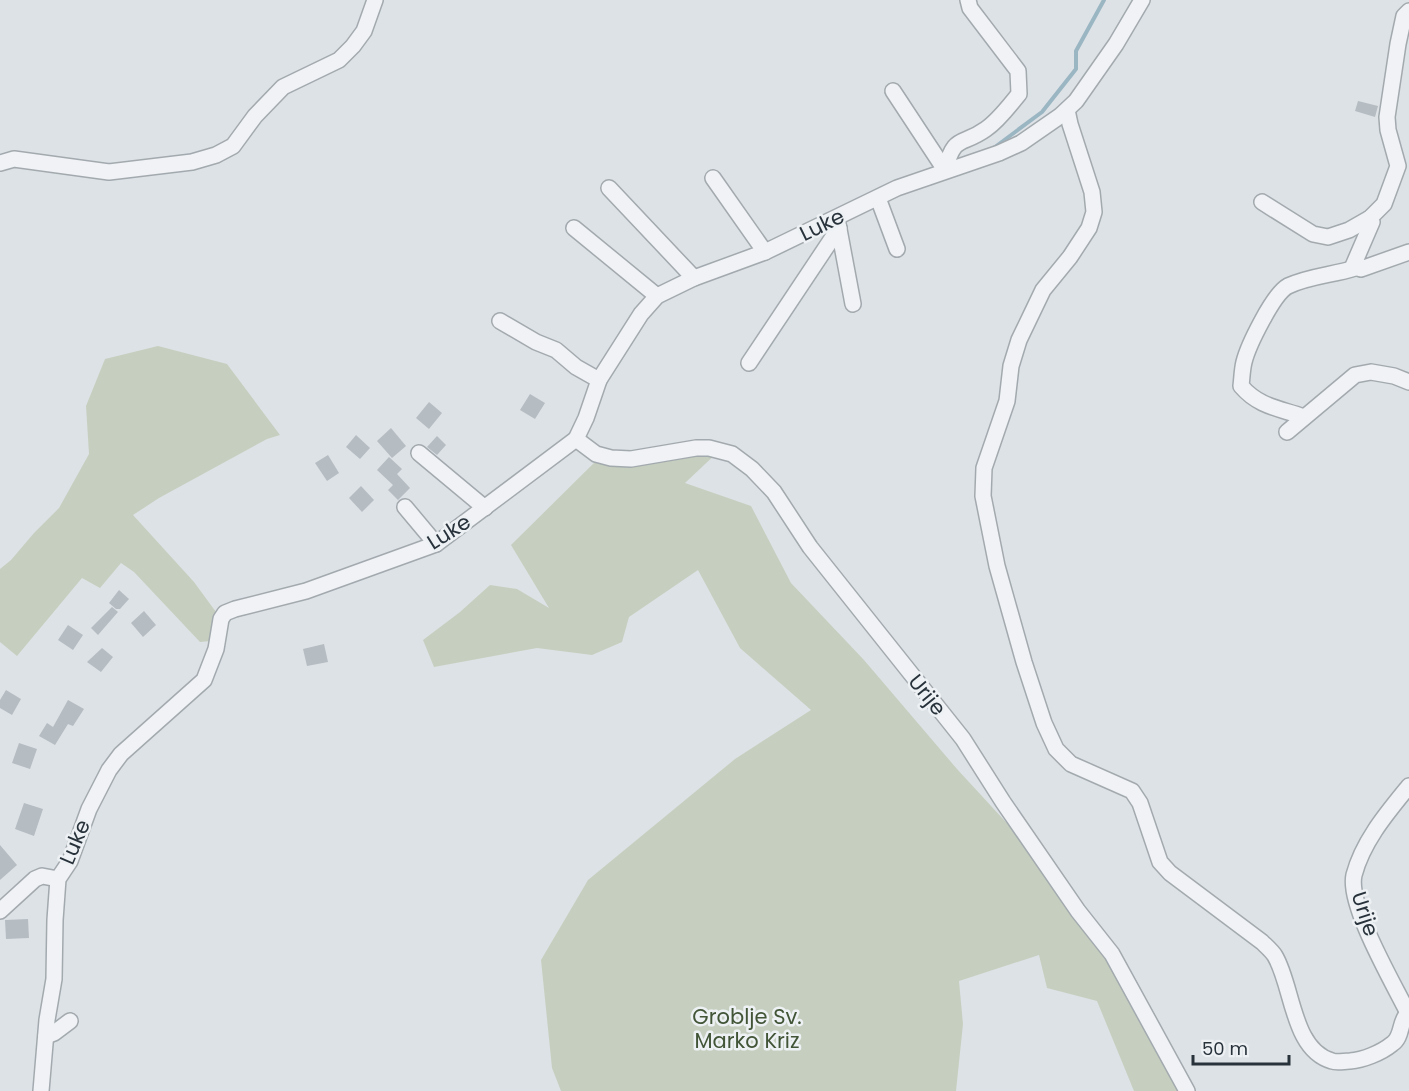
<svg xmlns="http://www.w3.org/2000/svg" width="1409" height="1091" font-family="Poppins,sans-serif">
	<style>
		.green { fill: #c6cfbf }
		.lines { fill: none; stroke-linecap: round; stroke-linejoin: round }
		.stream { stroke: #9bb6c3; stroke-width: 4 }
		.building { fill: #b5bcc2 }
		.minor-casing { stroke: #a3aaaf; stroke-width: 18 }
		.minor { stroke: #f0f2f5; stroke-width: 15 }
		.labels { text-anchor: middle; stroke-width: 5; stroke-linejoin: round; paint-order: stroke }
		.street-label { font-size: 21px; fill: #28323b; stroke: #edf1f4 }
		.park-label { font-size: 21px; fill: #425537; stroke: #edf1f4 }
	</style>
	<rect width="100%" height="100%" fill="#dde2e6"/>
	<!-- green -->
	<g class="green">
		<polygon points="158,346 227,364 280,435 267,439 159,498 133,515 194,582 216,612 211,641 200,642 134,572 121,563 100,588 82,578 17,656 0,642 0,569 11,560 34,533 59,508 89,454 86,406 105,359"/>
		<polygon points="719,451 685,483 751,506 791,583 864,660 957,769 1072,894 1187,1091 1134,1091 1097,1001 1047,988 1039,955 959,981 963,1024 956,1091 561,1091 552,1068 541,960 588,880 735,759 811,710 740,648 698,570 629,617 622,642 592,655 537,648 434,667 423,640 460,612 490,585 517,589 549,608 511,545 599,458"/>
	</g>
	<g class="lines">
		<!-- stream -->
		<polyline class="stream" points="995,147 1042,112 1076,69 1076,51 1104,0"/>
	</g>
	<!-- building -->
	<g class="building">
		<polygon points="1358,101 1378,106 1375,117 1355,111"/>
		<polygon points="530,394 545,403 535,419 520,410"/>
		<polygon points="429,402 442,413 429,429 416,418"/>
		<polygon points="391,428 406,446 392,458 377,441"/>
		<polygon points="356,435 370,448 360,459 346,447"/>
		<polygon points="437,436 446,445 437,455 427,447"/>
		<polygon points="328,455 339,473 327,481 315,463"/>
		<polygon points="389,457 402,469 397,474 410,488 398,500 388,490 393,485 377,470"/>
		<polygon points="361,486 374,500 362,512 349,498"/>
		<polygon points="119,590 129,599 120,609 116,609 109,603"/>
		<polygon points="112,607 118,612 98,635 91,628"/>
		<polygon points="144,611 156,625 143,637 131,623"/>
		<polygon points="68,625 83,635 73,650 58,640"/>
		<polygon points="324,644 328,662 307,666 303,649"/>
		<polygon points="102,648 113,657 101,672 87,662"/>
		<polygon points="6,690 21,699 12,715 0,708 0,700"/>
		<polygon points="68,700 84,709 73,726 68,724 55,745 39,736 47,723 53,727"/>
		<polygon points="19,743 37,749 30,769 12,763"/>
		<polygon points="24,803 43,809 34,836 15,829"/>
		<polygon points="0,845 17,865 0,880"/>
		<polygon points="28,919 29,938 6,939 5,920"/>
	</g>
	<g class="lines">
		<!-- minor casing -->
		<g class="minor-casing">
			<g id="minor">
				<polyline points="893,91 945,170"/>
				<path d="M1067 110 1070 124 1092 192 1094 212 1089 228 1070 257 1043 290 1019 340 1011 366 1007 401 984 468 983 496 997 566 1024 662 1044 723 1056 749 1071 764 1132 791 1140 803 1160 862 1170 873 1262 942C1266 946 1272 951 1275 956 1293 986 1292 1050 1332 1061 1337 1063 1344 1061 1350 1061 1363 1060 1381 1053 1392 1044 1403 1037 1399 1021 1408 1013"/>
				<polyline points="0,163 14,159 109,172 192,162 216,155 233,146 255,116 283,87 339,60 353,46 364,31 375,0"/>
				<path d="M945 170C955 133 961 147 986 129 999 120 1009 106 1019 94L1018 71 970 8 968 0"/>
				<polyline points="713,178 765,252"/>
				<polyline points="609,188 694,278"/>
				<polyline points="878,198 897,249"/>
				<polyline points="1262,202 1313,234 1328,237 1349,230 1370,218 1384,204 1398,166 1388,130 1387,117 1398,44 1404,16 1409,11"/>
				<polyline points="1370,218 1372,222 1353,266 1361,269 1409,252"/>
				<polyline points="838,224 853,304"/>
				<polyline points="574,228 657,296"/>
				<polyline points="500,321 536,342 556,350 576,367 599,380"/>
				<polyline points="749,363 839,228"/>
				<path d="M1304 417C1279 408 1259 407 1241 386 1242 378 1242 370 1244 362 1248 346 1273 294 1288 286 1309 276 1333 275 1355 268"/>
				<polyline points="1287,432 1355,375 1371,372 1394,376 1409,382"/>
				<polyline points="576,439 596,454 611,458 631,459 696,448 709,448 732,454 752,469 774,492 810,547 963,739 1003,802 1078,911 1112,954 1187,1091"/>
				<polyline points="419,453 485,508"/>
				<polyline points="405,507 436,544"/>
				<path d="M1409 786C1387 813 1363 841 1354 875 1347 905 1395 986 1409 1015"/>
				<polyline points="0,911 35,879 42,876 58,879"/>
				<polyline points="46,1036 54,1033 70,1021"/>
				<polyline points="41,1091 47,1020 54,979 55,920 58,879 70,861 89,809 109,770 121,754 204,680 216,649 221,619 225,613 235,609 306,591 436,544 576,439 586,418 599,380 641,314 657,296 694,278 765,252 897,188 999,153 1021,143 1060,116 1076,101 1116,44 1142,0"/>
			</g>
		</g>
		<!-- minor -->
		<use href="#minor" class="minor"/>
	</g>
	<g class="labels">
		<!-- street labels -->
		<g class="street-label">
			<text transform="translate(822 225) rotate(-26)" y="7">Luke</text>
			<text transform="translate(449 532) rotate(-32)" y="7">Luke</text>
			<text transform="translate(927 695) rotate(51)" y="7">Urije</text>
			<text transform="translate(75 842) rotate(-67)" y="7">Luke</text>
			<text transform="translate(1365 914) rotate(72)" y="7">Urije</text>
		</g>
		<!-- park labels -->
		<g class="park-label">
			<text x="747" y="1024">Groblje Sv.<tspan x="747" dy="24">Marko Kriz</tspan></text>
		</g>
	</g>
	<!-- scale -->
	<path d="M1193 1055v9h96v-9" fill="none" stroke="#28323b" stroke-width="3"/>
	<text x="1202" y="1055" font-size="18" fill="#28323b" stroke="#edf1f4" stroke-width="4.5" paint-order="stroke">50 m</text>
</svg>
